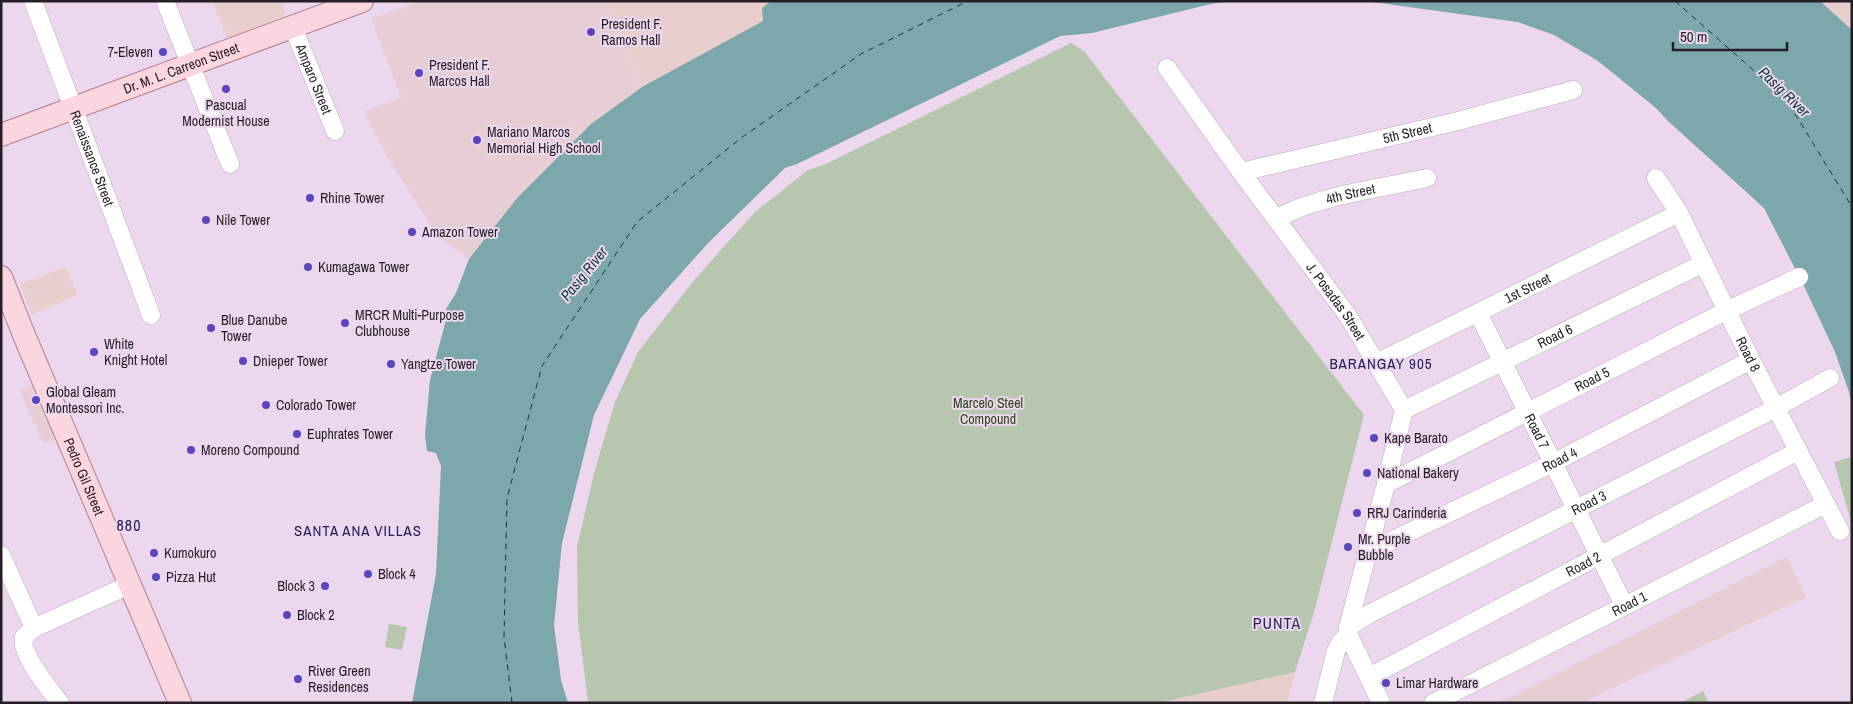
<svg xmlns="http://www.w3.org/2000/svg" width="1853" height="704" font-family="'Archivo Narrow',sans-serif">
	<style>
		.industrial { fill: #e8cecc }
		.education { fill: #e7cdd4 }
		.green { fill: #b7c7af }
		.water { fill: #7ca7ac }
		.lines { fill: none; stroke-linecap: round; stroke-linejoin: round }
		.ferry { stroke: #103a3f; stroke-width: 1; stroke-dasharray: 6 5; stroke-linecap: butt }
		.minor-casing { stroke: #bca8be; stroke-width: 19 }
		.major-casing { stroke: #ae8491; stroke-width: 24 }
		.minor { stroke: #fff; stroke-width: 18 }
		.major { stroke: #fbd6df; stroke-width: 22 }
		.poi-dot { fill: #5a46be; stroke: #ecd7ee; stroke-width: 2 }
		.labels { text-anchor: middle; stroke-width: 4; stroke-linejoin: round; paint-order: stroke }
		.poi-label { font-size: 14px; fill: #261e26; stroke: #ecd7ee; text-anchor: start }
		.street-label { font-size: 14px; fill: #261e26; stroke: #ecd7ee }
		.park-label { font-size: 14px; fill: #2a4418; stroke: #ecd7ee }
		.water-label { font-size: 15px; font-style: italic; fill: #103a3f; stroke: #ecd7ee }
		.neighbourhood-label { font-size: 15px; letter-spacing: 1px; fill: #29215b; stroke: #ecd7ee }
		.quarter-label { font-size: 16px; letter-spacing: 1px; fill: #29215b; stroke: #ecd7ee }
	</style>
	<rect width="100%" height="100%" fill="#ecd7ee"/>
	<!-- industrial -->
	<g class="industrial">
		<polygon points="212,1 281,1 286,15 228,40"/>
		<polygon points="606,1 771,1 762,8 763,21 642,87"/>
		<polygon points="1820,1 1852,1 1852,30"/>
		<polygon points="66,267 77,295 32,315 20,284"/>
		<polygon points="1295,672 1287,703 1158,703"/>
	</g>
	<!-- education -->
	<g class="education">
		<polygon points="421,1 606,1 642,87 591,124 518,197 469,259 438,237 386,155 364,112 401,97 371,19"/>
		<polygon points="40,382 64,436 44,444 19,390"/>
		<polygon points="1787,557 1806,597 1581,703 1498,703"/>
	</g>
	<!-- green -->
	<g class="green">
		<polygon points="1071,43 1084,51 1364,415 1315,609 1295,672 1158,703 588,703 578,622 577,547 594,473 615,402 638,352 695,279 755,212 808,170 826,164"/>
		<polygon points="1851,457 1852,461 1852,525 1834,462"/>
		<polygon points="389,624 407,627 402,650 385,647"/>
		<polygon points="1703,691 1709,703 1680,703"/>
	</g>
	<!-- water -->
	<g class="water">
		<polygon points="771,1 1232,1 1211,4 1092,33 1060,36 797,164 785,168 709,242 640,319 594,415 562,543 554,625 561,680 568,703 412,703 436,574 441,466 436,453 427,451 425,435 430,380 446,320 446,309 456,293 469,259 518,197 591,124 642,87 763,21 762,8"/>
		<polygon points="1365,1 1820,1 1852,30 1852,405 1849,392 1835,352 1805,288 1764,208 1668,121 1656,108 1598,61 1554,35 1518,22"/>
	</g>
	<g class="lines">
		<!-- ferry -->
		<g class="ferry">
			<polyline points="1675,1 1786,99 1852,207"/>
			<polyline points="512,703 504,637 507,498 542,366 637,222 741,138 861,54 968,1"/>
		</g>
		<!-- minor casing -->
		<g class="minor-casing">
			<g id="minor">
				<path id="s1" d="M33 1 151 315"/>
				<polyline points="165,1 230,164"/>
				<path id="s2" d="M293 27 335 131"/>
				<path id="s3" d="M1167 68 1241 172 1348 316 1404 410 1386 484 1348 627V634L1381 703"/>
				<path id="s4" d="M1241 172 1458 121 1573 90"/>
				<path id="s5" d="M1656 178 1679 213 1751 360 1840 531"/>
				<path id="s6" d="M1276 219C1315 196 1382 188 1427 178"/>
				<path id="s7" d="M1478 313 1624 605"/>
				<path id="s8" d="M1376 363 1679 213"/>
				<path id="s9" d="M1404 410 1704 263"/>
				<path id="s10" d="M1386 484 1728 310 1799 277"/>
				<path id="s11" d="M1366 553 1553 463 1751 360"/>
				<polyline points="1,555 34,628"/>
				<path id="s12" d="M1348 627 1371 613 1776 408 1830 378"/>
				<path id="s13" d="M1369 677 1798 451"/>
				<path d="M60 703C50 690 19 653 24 637L34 628 129 585"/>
				<polyline points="1323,703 1336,651 1340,643 1348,634"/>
				<path id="s14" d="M1433 703 1826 504"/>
			</g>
		</g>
		<!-- major casing -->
		<g class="major-casing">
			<g id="major">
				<path id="s15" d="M1 135 362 1"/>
				<path id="s16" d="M1 277 24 335 180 703"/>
			</g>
		</g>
		<!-- minor -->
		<use href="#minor" class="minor"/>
		<!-- major -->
		<use href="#major" class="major"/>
	</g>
	<!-- markers -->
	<g class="poi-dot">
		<circle cx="591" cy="32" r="5"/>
		<circle cx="163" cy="52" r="5"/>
		<circle cx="419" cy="73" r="5"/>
		<circle cx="226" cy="89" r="5"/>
		<circle cx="477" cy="140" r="5"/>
		<circle cx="310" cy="198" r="5"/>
		<circle cx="206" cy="220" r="5"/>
		<circle cx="412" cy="232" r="5"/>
		<circle cx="308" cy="267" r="5"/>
		<circle cx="345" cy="323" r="5"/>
		<circle cx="211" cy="328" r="5"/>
		<circle cx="94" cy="352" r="5"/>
		<circle cx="243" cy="361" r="5"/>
		<circle cx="391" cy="364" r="5"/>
		<circle cx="36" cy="400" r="5"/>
		<circle cx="266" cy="405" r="5"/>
		<circle cx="297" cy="434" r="5"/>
		<circle cx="1374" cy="438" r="5"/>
		<circle cx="191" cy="450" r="5"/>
		<circle cx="1367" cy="473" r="5"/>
		<circle cx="1357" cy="513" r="5"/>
		<circle cx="1348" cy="547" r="5"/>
		<circle cx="154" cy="553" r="5"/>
		<circle cx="368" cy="574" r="5"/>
		<circle cx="156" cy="577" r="5"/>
		<circle cx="325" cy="586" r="5"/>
		<circle cx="287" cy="615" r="5"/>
		<circle cx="298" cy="679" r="5"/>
		<circle cx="1386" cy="683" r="5"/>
	</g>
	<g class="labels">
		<!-- poi labels -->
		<g class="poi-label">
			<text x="601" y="29">President F.<tspan x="601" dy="16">Ramos Hall</tspan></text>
			<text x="153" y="57" text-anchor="end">7-Eleven</text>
			<text x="429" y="70">President F.<tspan x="429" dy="16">Marcos Hall</tspan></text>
			<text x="226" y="110" text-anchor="middle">Pascual<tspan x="226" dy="16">Modernist House</tspan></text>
			<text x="487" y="137">Mariano Marcos<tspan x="487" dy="16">Memorial High School</tspan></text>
			<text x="320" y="203">Rhine Tower</text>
			<text x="216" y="225">Nile Tower</text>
			<text x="422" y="237">Amazon Tower</text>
			<text x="318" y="272">Kumagawa Tower</text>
			<text x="355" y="320">MRCR Multi-Purpose<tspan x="355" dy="16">Clubhouse</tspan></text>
			<text x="221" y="325">Blue Danube<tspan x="221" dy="16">Tower</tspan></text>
			<text x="104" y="349">White<tspan x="104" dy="16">Knight Hotel</tspan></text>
			<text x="253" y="366">Dnieper Tower</text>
			<text x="401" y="369">Yangtze Tower</text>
			<text x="46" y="397">Global Gleam<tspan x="46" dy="16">Montessori Inc.</tspan></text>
			<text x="276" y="410">Colorado Tower</text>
			<text x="307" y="439">Euphrates Tower</text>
			<text x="1384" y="443">Kape Barato</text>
			<text x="201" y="455">Moreno Compound</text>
			<text x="1377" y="478">National Bakery</text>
			<text x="1367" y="518">RRJ Carinderia</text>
			<text x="1358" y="544">Mr. Purple<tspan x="1358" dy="16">Bubble</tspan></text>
			<text x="164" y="558">Kumokuro</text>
			<text x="378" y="579">Block 4</text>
			<text x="166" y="582">Pizza Hut</text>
			<text x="315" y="591" text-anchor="end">Block 3</text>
			<text x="297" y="620">Block 2</text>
			<text x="308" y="676">River Green<tspan x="308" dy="16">Residences</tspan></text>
			<text x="1396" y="688">Limar Hardware</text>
		</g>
		<!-- street labels -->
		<g class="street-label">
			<text dy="5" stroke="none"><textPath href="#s15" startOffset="192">Dr. M. L. Carreon Street</textPath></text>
			<text dy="5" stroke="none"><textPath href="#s2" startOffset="56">Amparo Street</textPath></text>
			<text dy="5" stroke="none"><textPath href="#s4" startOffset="171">5th Street</textPath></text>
			<text dy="5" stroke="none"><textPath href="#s1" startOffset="168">Renaissance Street</textPath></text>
			<text dy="5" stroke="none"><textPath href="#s6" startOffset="79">4th Street</textPath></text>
			<text dy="5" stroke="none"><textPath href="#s8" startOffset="169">1st Street</textPath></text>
			<text dy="5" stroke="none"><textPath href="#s3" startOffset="288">J. Posadas Street</textPath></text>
			<text dy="5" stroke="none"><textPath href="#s9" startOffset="168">Road 6</textPath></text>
			<text dy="5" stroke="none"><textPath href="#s5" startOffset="199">Road 8</textPath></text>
			<text dy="5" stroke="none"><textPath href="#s10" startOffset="231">Road 5</textPath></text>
			<text dy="5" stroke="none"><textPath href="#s7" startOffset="132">Road 7</textPath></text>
			<text dy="5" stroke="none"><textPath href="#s11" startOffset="215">Road 4</textPath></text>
			<text dy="5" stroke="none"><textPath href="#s16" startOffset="216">Pedro Gil Street</textPath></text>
			<text dy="5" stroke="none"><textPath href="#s12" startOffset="271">Road 3</textPath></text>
			<text dy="5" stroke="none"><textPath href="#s13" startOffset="242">Road 2</textPath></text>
			<text dy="5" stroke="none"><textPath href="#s14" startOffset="220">Road 1</textPath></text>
		</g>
		<!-- park labels -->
		<g class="park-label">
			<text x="988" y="408">Marcelo Steel<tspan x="988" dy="16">Compound</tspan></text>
		</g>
		<!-- water labels -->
		<g class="water-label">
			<text transform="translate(1784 92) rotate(44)" y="5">Pasig River</text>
			<text transform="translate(584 274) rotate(-51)" y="5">Pasig River</text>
		</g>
		<!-- neighbourhood labels -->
		<g class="neighbourhood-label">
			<text x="1381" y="369">BARANGAY 905</text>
			<text x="358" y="536">SANTA ANA VILLAS</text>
		</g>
		<!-- quarter labels -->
		<g class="quarter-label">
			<text x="129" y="531">880</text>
			<text x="1277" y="629">PUNTA</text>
		</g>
	</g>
	<!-- border -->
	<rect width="1853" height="704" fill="none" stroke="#261e26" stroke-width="5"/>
	<!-- scale -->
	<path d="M1673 42v8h114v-8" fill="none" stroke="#261e26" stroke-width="2.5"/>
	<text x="1680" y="42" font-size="15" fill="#261e26" stroke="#ecd7ee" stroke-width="4" paint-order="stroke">50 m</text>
</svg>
